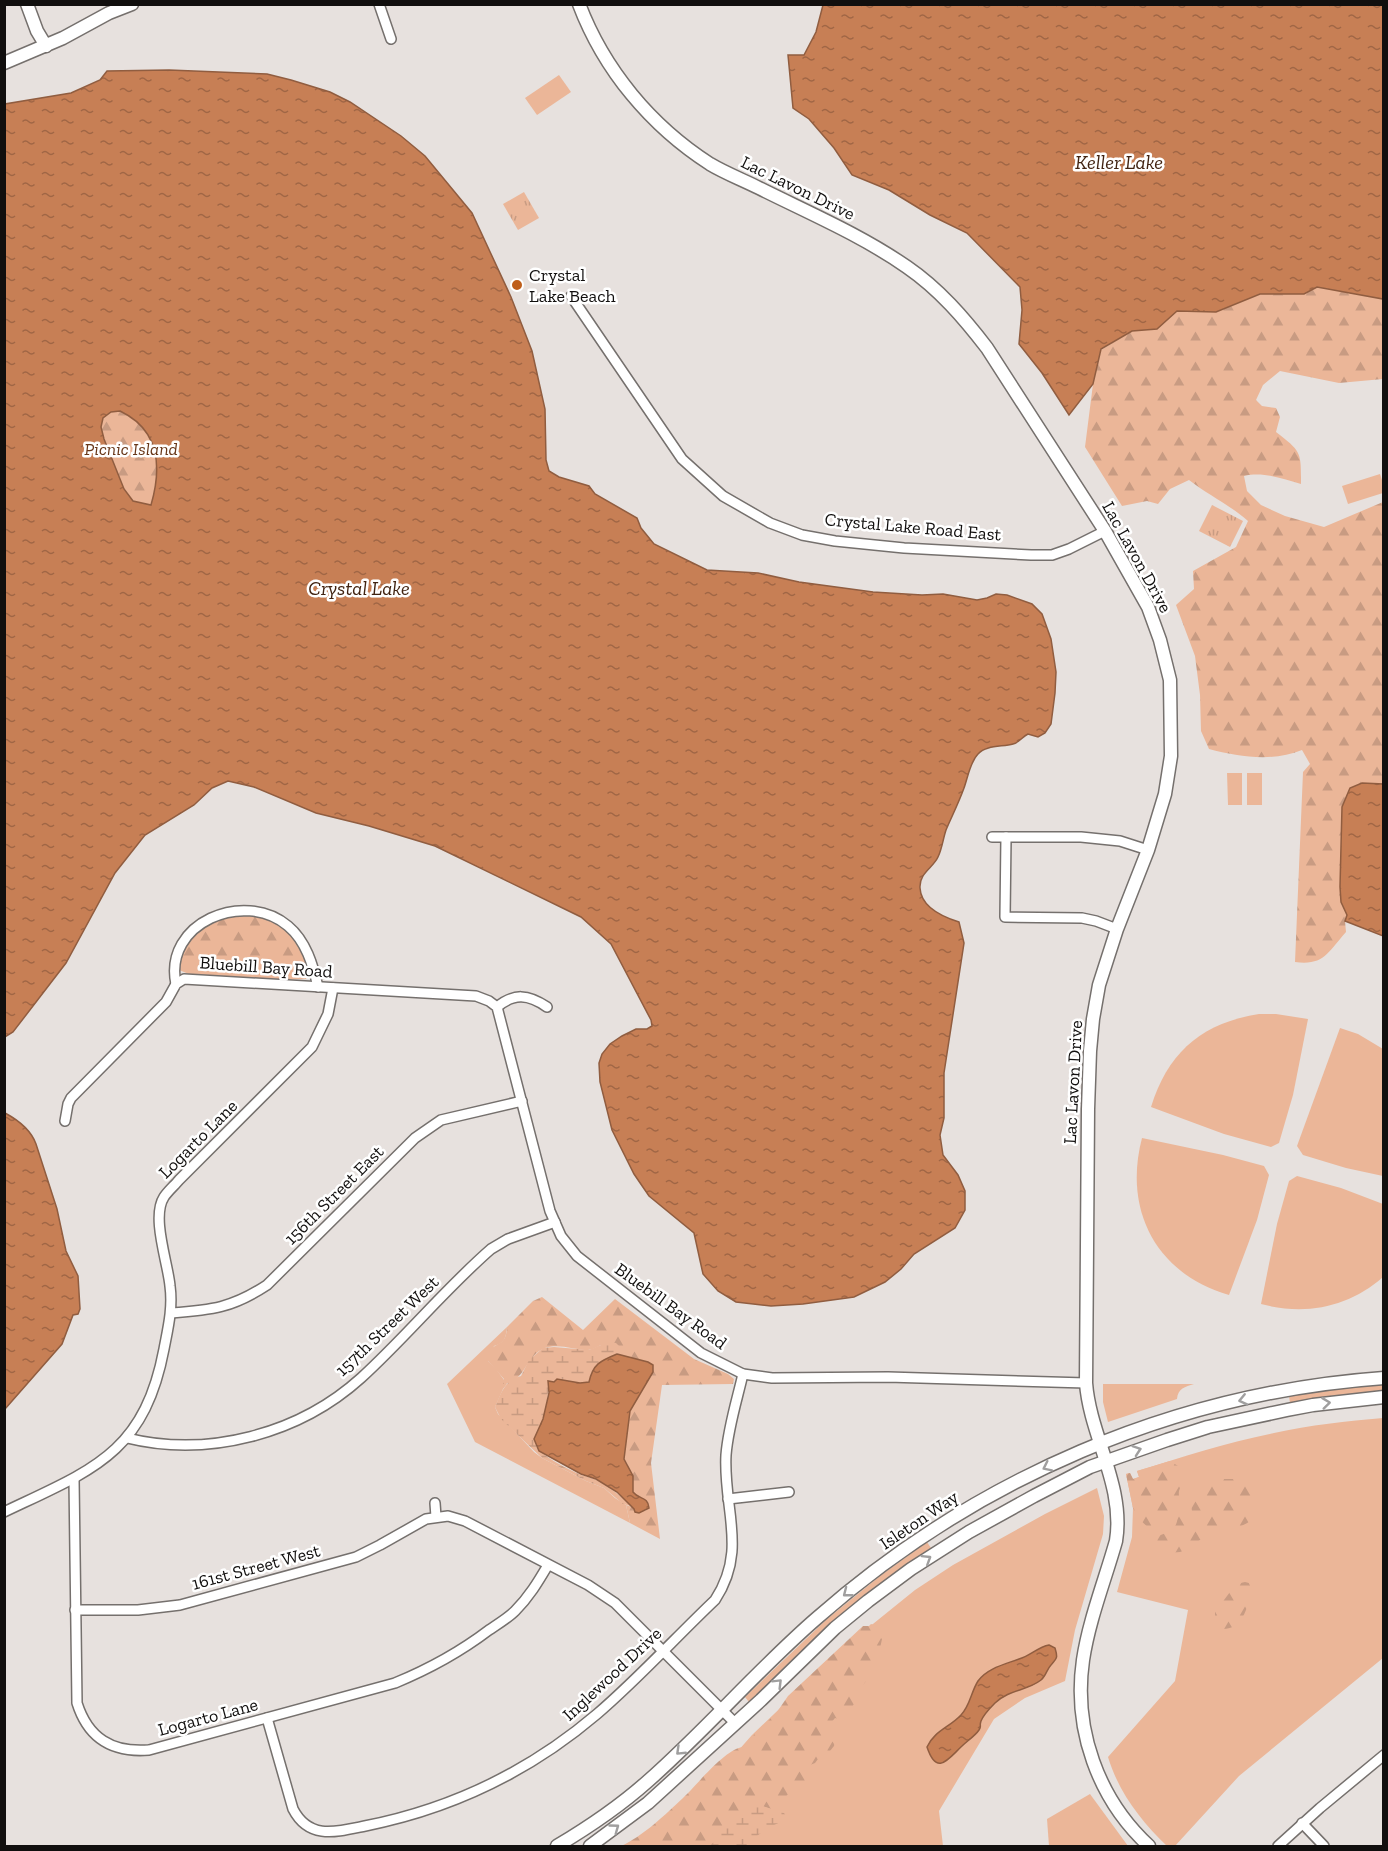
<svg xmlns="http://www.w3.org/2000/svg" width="1388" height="1851" font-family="'Zilla Slab',serif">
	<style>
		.grass { fill: #ebb698 }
		.forest { fill: url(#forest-firs) }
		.wetland { fill: url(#wetland-marsh) }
		.park { fill: url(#park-tufts) }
		.water { fill: url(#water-ripples); stroke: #905d40; stroke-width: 1.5; fill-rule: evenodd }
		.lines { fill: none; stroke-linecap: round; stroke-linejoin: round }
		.street-casing { stroke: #75706d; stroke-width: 12 }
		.secondary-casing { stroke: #75706d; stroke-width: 15 }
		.street { stroke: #fff; stroke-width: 9 }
		.secondary { stroke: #fff; stroke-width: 12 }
		.oneway { stroke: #a09f9f }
		.poi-dot { fill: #be5e1a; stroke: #fff; stroke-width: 2 }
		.labels { text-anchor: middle; stroke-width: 5; stroke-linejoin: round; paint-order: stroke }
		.street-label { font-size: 18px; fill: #110f0e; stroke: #fff }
		.poi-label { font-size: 18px; fill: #110f0e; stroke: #fff; text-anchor: start }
		.park-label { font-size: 18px; font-style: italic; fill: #683719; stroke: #fff }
		.water-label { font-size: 20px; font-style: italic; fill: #412311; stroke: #fff }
	</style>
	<defs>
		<pattern id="forest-firs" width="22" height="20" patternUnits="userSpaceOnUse" patternTransform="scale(1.5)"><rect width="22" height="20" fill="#ebb698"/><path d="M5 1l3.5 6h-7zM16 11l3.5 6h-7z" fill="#c89b82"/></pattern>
		<pattern id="wetland-marsh" width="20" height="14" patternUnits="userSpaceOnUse" patternTransform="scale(1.5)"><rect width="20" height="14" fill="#ebb698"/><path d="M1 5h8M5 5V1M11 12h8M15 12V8" fill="none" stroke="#c89b82"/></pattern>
		<pattern id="park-tufts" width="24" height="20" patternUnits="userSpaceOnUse" patternTransform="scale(1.5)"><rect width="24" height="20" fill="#ebb698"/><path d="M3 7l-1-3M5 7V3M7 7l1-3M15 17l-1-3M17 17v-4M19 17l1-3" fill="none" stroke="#c89b82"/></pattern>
		<pattern id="water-ripples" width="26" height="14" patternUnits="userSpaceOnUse" patternTransform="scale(1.5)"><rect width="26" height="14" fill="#c77f55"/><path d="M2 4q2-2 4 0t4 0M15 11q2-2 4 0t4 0" fill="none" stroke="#a06645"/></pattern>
	</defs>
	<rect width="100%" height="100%" fill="#e7e1de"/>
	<!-- grass -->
	<g class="grass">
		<polygon points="559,75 571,92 537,115 525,98"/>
		<polygon points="1380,474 1383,483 1383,493 1348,504 1342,486"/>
		<polygon points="1227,773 1242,773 1242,805 1228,805"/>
		<rect x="1247" y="773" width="15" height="32"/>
		<path d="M1259 1014H1276L1308 1019 1293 1095 1279 1143 1271 1147 1224 1134 1151 1107C1168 1052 1202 1023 1259 1014Z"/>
		<polygon points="1340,1028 1358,1034 1383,1049 1383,1176 1346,1168 1303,1155 1297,1146"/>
		<path d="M1142 1138 1223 1155 1264 1166 1269 1175 1257 1220 1229 1295C1156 1274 1123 1210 1142 1138Z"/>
		<path d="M1297 1176 1341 1188 1383 1204V1277C1349 1307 1306 1316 1261 1304L1277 1224 1289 1181Z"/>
		<path d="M507 1327C506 1337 505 1343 494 1346L488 1361 496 1369 507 1384 503 1389 495 1407 498 1414 534 1452 542 1458 586 1481 604 1488 615 1498 626 1505 630 1523 475 1442 447 1384Z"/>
		<path d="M1103 1384H1194C1185 1387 1178 1388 1177 1399L1108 1422 1103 1402Z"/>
		<polygon points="1383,1384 1383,1391 1290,1403 1289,1396 1346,1387"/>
		<path d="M1383 1418V1658L1239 1776 1175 1846H1167C1141 1821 1119 1793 1108 1757L1175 1681 1188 1610 1117 1592 1132 1537 1133 1508 1126 1474 1130 1473 1133 1479 1139 1477 1137 1471C1182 1457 1228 1442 1274 1433 1310 1425 1347 1421 1383 1418Z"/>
		<polygon points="1097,1488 1104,1516 1103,1534 1075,1630 1065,1681 1025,1698 994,1719 939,1811 943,1846 628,1846 637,1841 737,1752 752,1735 842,1649 915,1590 953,1565 1045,1514"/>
		<polygon points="927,1542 931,1548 860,1600 758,1695 749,1702 745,1697 827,1619 880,1576"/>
		<polygon points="1090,1794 1128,1846 1049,1846 1047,1819"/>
	</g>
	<!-- forest -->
	<g class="forest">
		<path d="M1317 287 1383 299V379L1339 383 1280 371 1263 385 1256 400 1262 406 1276 408 1280 417 1276 432C1302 452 1301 452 1301 484 1283 479 1263 471 1244 476L1247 491 1261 505 1285 516 1324 527 1383 502V784L1362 783 1350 788 1342 806 1340 887 1341 902 1347 915 1345 921 1346 932C1328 952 1324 966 1295 962L1303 772 1310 764 1302 750C1273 762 1239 757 1209 749L1201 731 1200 695 1195 656 1176 605 1194 589 1193 571 1236 547 1248 521C1230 505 1208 495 1189 480L1170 489 1158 504 1147 501 1122 506 1085 447 1093 384 1101 350 1132 331 1157 329 1177 310 1216 312 1260 294H1304Z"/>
		<path d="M120 411C162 431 161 466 151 506L133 501 124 489 104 439 101 427 103 418 111 412Z"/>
		<path d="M249 914C255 916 262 916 268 918 285 925 319 961 306 979L281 980 189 974 179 970C184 929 211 918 249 914Z"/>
		<path d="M542 1297 583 1330 615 1299 694 1359 728 1374 734 1379 733 1384 662 1385 651 1463 660 1539 630 1523 626 1505 645 1511 649 1507C648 1497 639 1499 633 1492 632 1479 632 1470 624 1459L630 1411 653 1372 648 1362 617 1354 619 1351 601 1345C597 1347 592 1350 588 1350 575 1350 558 1343 545 1348 525 1355 526 1382 503 1384L504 1379 488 1361 486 1358C492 1339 506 1350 507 1327L533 1301Z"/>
		<path d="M1170 1461 1178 1466 1184 1478C1183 1482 1180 1487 1179 1491 1178 1496 1181 1502 1179 1506 1177 1515 1160 1528 1151 1530L1139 1519 1133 1508 1126 1474 1130 1473 1133 1479 1139 1477 1137 1471Z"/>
		<path d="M1224 1479H1237L1247 1483C1251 1489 1256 1507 1255 1515 1252 1527 1211 1535 1200 1540 1193 1544 1188 1550 1180 1552 1173 1553 1167 1552 1161 1551L1155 1543 1154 1538C1167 1531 1176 1534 1178 1516L1192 1511C1186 1474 1199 1486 1224 1479Z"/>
		<path d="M1245 1582 1249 1583 1253 1592C1245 1609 1244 1630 1221 1629L1215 1618V1612L1236 1584Z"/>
		<path d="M871 1624 877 1626 875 1632 882 1639C877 1662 876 1672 859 1689L860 1695 852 1707V1713L847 1721 835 1718 829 1725 836 1737 834 1746 826 1756 818 1759 815 1763 810 1765C811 1767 813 1770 813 1772 814 1778 808 1788 803 1790L798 1788C788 1793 779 1799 787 1811L784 1813 762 1806 709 1846H621C642 1837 666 1814 683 1798 697 1785 723 1751 742 1747L777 1712 788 1696 863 1626H869Z"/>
	</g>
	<!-- wetland -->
	<g class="wetland">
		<path d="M608 1342 616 1343 620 1347 619 1352C603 1363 594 1359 589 1382L580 1383 557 1379 548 1388C549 1393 545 1413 543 1419 540 1428 534 1434 536 1445 538 1455 572 1471 581 1475 587 1477 593 1478 599 1481 611 1488 621 1496 631 1506L623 1504 604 1488 586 1481 542 1458 501 1419 495 1407C501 1393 505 1380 521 1376L529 1360 543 1348 554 1347 589 1350Z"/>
		<path d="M762 1806 784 1813 788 1819C772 1825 757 1834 745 1846H709L717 1840 720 1832 742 1814 755 1807Z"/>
	</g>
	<!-- park -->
	<g class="park">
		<polygon points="524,192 539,218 518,230 503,204"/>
		<polygon points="1212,505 1243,521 1230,547 1199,531"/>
	</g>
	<!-- water -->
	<g class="water">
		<polygon points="823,5 1383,5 1383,299 1317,287 1304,294 1260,294 1216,312 1177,311 1157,329 1132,331 1101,349 1093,384 1069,415 1042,373 1019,344 1022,310 1020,287 967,233 930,215 889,190 852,175 834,148 809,119 793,108 788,55 804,55 816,32"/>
		<path d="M169 70 267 74 291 80 330 92 350 102 401 136 425 156 472 213 511 297 532 351 545 409 546 460 549 471 559 477 589 486 595 494 637 518 641 528 654 544 707 570 758 573 799 582 873 592 922 595 943 594 977 600 987 598 996 594 1007 595 1032 604 1042 614 1051 639 1056 672 1055 693 1051 724 1045 733 1038 737 1028 734C1022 737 1020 742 1013 744 1002 747 986 745 978 754 970 762 968 777 964 788 959 802 952 816 946 830 943 839 942 849 938 857 933 868 919 873 920 888 921 907 943 917 959 922L964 943 944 1073V1118L940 1135 943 1155 958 1175 965 1191V1210L955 1228 914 1254 901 1269 885 1282 854 1297 803 1304 771 1306 736 1302 718 1291 703 1274 694 1233 649 1196 634 1174 612 1130 600 1082 599 1063 602 1054 610 1044 622 1036 636 1029H647L652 1026 651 1020 611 944 581 917 435 846 369 826 316 813 254 787 228 781 212 788 194 805 145 835 115 873 66 963 13 1032 5 1037V104L71 93 100 80 107 71ZM120 411C160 430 162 467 151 505L133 501 124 489 104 439 101 427 103 418 111 412Z"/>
		<polygon points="1362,783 1383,784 1383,936 1345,921 1347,915 1341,902 1340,887 1342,807 1350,788"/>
		<path d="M5 1113C18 1120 31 1130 36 1144L57 1209 66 1251 78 1276 80 1309 78 1314 73 1315 62 1344 5 1409Z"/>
		<path d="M617 1354 648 1362 653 1365V1372L630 1411 624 1459 633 1476V1492C639 1500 648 1496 649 1508L639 1513 635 1512 634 1509 617 1492 596 1479 581 1474 539 1451 534 1439 543 1419 549 1393 548 1381 554 1382 557 1379 580 1383 589 1382C593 1364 600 1361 617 1354Z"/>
		<path d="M1049 1645 1055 1648C1058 1658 1057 1658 1051 1665 1047 1669 1046 1676 1041 1680 1027 1691 1010 1689 995 1703 991 1707 983 1716 981 1721 979 1727 982 1725 979 1730 975 1736 967 1741 962 1746 948 1759 937 1777 927 1747 934 1731 950 1727 961 1715 970 1706 971 1692 978 1681 987 1668 1006 1664 1019 1659 1030 1656 1038 1647 1049 1645Z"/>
	</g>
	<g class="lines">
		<!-- street casing -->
		<g class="street-casing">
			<g id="street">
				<polyline points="379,4 391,39"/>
				<polyline points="571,296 682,459 723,496 770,523 802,535 835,541 904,548 1031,555 1052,555 1069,549 1105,531"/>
				<polyline points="992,837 1081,837 1120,841 1148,850"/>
				<polyline points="1006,837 1005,917 1082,918 1096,921 1117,929"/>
				<path d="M176 984C163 923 244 889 288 926 306 941 313 965 318 987"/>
				<path d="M497 1007C514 993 528 994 547 1007"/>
				<polyline points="65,1121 68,1104 71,1098 166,1002 176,984 184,979 476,996 489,1001 497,1007 550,1211 561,1236 577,1256 701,1353 743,1374 772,1378 888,1377 1086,1383"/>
				<path d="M171 1313C212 1310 232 1308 267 1285L415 1138 441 1120 522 1101"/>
				<path d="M127 1438C208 1458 299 1434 361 1378 406 1337 445 1289 491 1249L508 1239 555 1222"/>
				<path d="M74 1479 77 1703C88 1738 112 1753 149 1750L395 1683C429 1669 460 1652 489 1630 498 1624 508 1618 515 1611 529 1597 538 1582 548 1565"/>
				<polyline points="728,1499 789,1492"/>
				<polyline points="435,1503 436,1517"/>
				<path d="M4 1512C92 1470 144 1454 164 1349 168 1328 173 1308 170 1286 168 1263 151 1217 164 1197 168 1191 175 1185 179 1180L312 1047 328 1014 333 988"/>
				<polyline points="75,1610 138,1610 180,1605 356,1557 380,1545 426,1519 448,1516 465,1521 588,1585 615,1603 735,1723"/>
				<path d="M267 1718 293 1809C309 1840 336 1832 365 1826 451 1809 530 1771 597 1714 637 1680 676 1637 715 1600 748 1550 723 1509 726 1455 728 1428 737 1400 743 1374"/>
				<polyline points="1302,1823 1324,1846"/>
				<polyline points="1278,1846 1320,1808 1384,1755"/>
			</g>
		</g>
		<!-- secondary casing -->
		<g class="secondary-casing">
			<g id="secondary">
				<polyline points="27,4 37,31 46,46"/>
				<path d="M579 4C604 70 651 126 710 164 725 173 743 180 759 188 809 213 861 235 907 267 939 289 964 318 987 348L1105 531 1148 607 1160 640 1170 680 1171 756 1165 794 1148 850 1117 929 1099 985 1093 1019 1090 1051 1088 1109 1086 1383C1090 1436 1125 1486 1116 1541 1105 1580 1089 1620 1083 1660 1073 1729 1098 1799 1149 1846"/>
				<polyline points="4,63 63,38 109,13 132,4"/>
				<path d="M557 1846C589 1827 620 1806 648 1781 707 1729 758 1669 817 1618 975 1479 1173 1393 1384 1378"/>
				<polyline points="590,1846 648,1803 761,1700 835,1628 868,1601 911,1569 969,1532 1034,1496 1090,1467 1167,1440 1208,1427 1287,1410 1313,1405 1384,1397"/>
			</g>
		</g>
		<!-- street -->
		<use href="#street" class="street"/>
		<!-- secondary -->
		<use href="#secondary" class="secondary"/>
	</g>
	<!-- one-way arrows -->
	<defs><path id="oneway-chevron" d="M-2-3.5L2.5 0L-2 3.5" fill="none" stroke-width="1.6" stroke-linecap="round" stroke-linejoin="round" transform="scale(1.5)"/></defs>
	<g class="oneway">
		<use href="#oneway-chevron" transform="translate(1243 1400) rotate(167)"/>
		<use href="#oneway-chevron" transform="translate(1326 1403) rotate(-7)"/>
		<use href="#oneway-chevron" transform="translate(1137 1450) rotate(-19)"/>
		<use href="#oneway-chevron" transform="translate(1047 1467) rotate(154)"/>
		<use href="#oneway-chevron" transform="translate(927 1559) rotate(-32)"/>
		<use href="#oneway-chevron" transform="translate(847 1593) rotate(142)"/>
		<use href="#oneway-chevron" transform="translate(778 1683) rotate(-45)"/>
		<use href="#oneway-chevron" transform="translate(680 1751) rotate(136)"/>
		<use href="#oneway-chevron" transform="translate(615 1828) rotate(-36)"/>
	</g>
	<!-- markers -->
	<circle class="poi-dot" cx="517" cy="285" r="6"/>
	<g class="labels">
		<!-- street labels -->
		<g class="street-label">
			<text transform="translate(798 188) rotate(26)" y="6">Lac Lavon Drive</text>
			<text transform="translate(913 527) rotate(5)" y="6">Crystal Lake Road East</text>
			<text transform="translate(1137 557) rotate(61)" y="6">Lac Lavon Drive</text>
			<text transform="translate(266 967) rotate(4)" y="6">Bluebill Bay Road</text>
			<text transform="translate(1073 1082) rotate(-87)" y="6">Lac Lavon Drive</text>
			<text transform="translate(198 1139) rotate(-45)" y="6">Logarto Lane</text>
			<text transform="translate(334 1195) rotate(-45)" y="6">156th Street East</text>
			<text transform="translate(671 1306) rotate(36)" y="6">Bluebill Bay Road</text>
			<text transform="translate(387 1326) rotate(-44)" y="6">157th Street West</text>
			<text transform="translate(919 1520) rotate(-34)" y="6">Isleton Way</text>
			<text transform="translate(256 1567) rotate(-15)" y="6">161st Street West</text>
			<text transform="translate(612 1674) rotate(-43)" y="6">Inglewood Drive</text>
			<text transform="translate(208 1717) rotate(-15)" y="6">Logarto Lane</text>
		</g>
		<!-- poi labels -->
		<g class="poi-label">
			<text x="529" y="281">Crystal<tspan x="529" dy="21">Lake Beach</tspan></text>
		</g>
		<!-- park labels -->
		<g class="park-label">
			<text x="131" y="455">Picnic Island</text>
		</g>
		<!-- water labels -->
		<g class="water-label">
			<text x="1119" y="169">Keller Lake</text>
			<text x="359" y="595">Crystal Lake</text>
		</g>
	</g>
	<!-- border -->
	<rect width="1388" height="1851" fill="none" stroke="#110f0e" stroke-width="12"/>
</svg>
